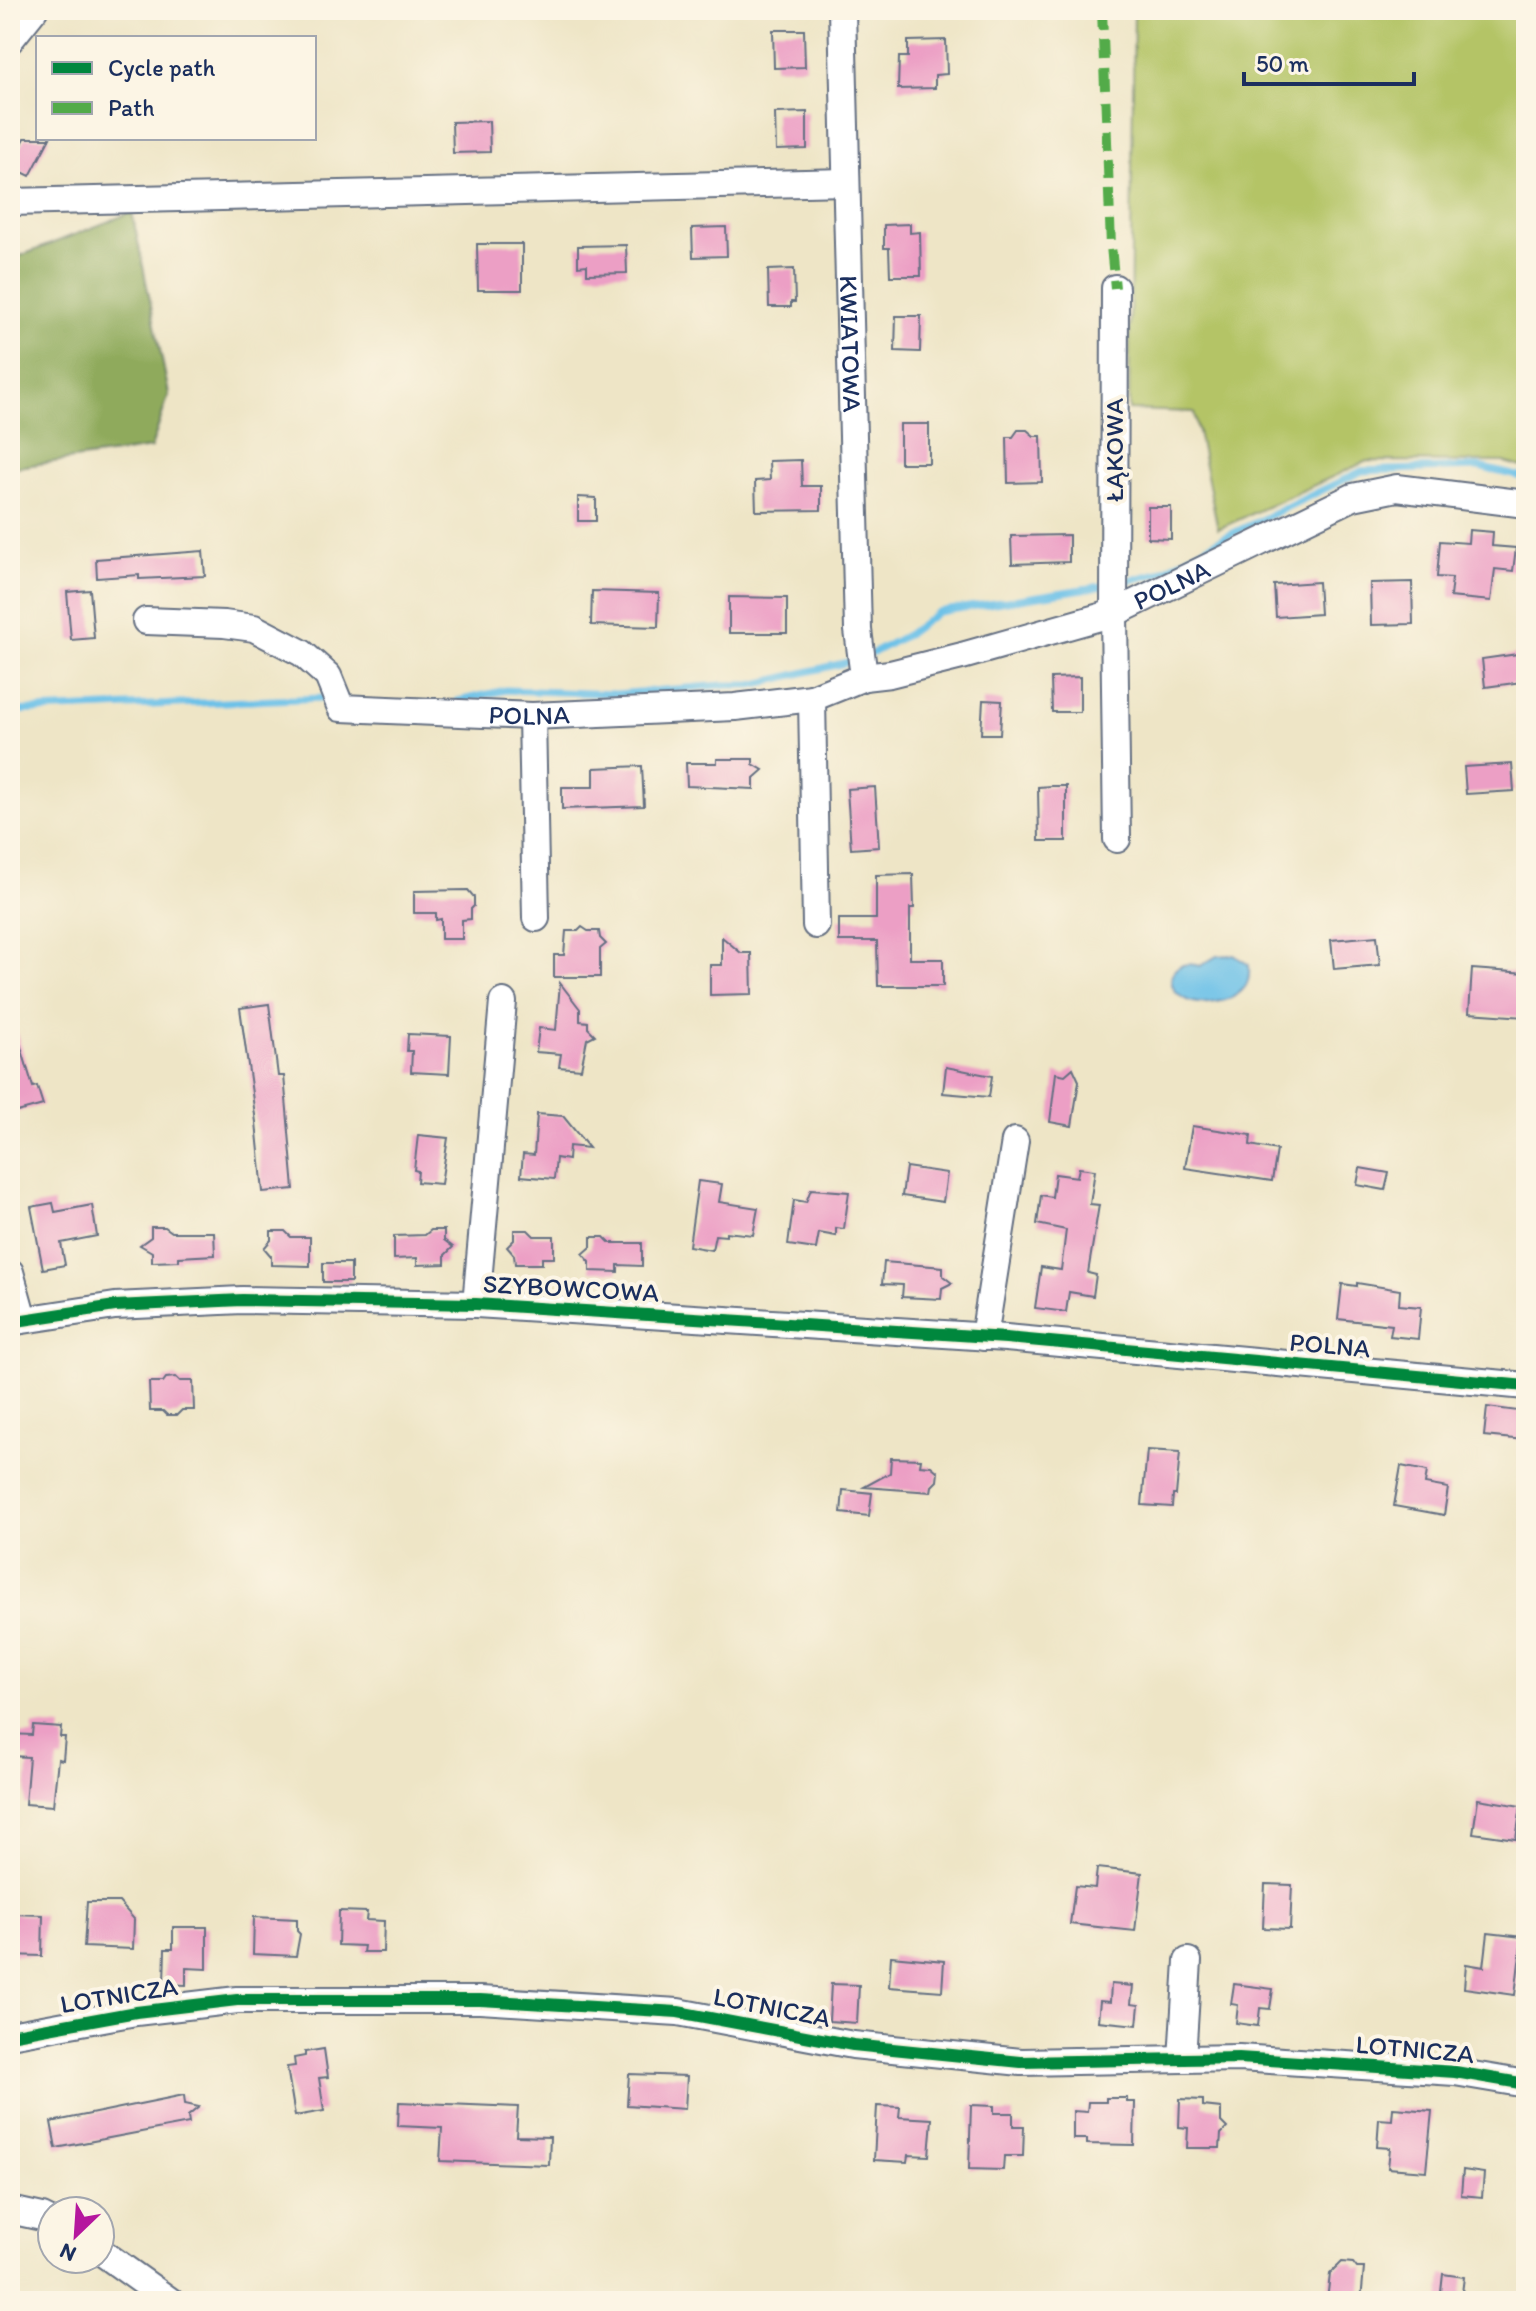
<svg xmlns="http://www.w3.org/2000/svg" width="1536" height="2311" font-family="Itim,sans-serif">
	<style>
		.green { fill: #b4c466; stroke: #687a62; stroke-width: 2 }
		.forest { fill: #8faa5b; stroke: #556c5c; stroke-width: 2 }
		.water { fill: #6cc1e8; stroke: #4478a3; stroke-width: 2 }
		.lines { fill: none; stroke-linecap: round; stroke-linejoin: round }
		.stream { stroke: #6cc1e8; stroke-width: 7 }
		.building { fill: #ec9fc5 }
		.minor-casing { stroke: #656f82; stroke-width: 30 }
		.minor { stroke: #fff; stroke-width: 26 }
		.quiet { stroke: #52ab49; stroke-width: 10; stroke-dasharray: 20 10; stroke-linecap: butt }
		.cycleway-casing { stroke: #fcf5e5; stroke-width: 17 }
		.cycleway { stroke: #00873e; stroke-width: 12 }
		.labels { text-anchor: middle; stroke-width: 8; stroke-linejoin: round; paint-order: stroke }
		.street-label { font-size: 26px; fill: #1b2f5e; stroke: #fcf5e5 }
	</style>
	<rect width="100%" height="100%" fill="#fcf5e5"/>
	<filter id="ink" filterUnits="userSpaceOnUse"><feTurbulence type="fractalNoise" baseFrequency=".0125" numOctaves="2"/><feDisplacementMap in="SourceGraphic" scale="16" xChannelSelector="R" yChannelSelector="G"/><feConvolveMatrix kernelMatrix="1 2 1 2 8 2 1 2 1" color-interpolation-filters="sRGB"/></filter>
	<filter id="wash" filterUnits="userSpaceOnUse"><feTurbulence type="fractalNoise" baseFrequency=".006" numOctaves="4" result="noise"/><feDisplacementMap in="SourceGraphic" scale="32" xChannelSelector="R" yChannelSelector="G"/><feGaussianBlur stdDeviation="1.8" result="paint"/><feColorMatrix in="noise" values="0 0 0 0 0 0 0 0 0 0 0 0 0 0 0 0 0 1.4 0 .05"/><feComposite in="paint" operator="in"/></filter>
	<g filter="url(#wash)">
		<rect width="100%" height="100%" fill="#eee5c6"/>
		<!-- green -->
		<polygon class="green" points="1134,10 1210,10 1230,20 1269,10 1526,10 1526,468 1504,462 1367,461 1218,529 1194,412 1129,410"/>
		<!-- forest -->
		<polygon class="forest" points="132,212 169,394 151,448 10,468 10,260"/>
		<!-- water -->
		<path class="water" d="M1234 955 1249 965C1250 981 1247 989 1233 997 1225 1001 1218 1002 1209 1003 1161 1007 1160 954 1200 966L1217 956Z"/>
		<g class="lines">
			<!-- stream -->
			<g class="stream">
				<polyline points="1130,580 1159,573 1221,539 1362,471 1478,467 1526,478"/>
				<polyline points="873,653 908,634 938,612 1102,586"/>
				<polyline points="458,701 506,690 616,694 723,685 752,685 848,662"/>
				<polyline points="10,711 322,698"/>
			</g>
		</g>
		<g id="blocks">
			<!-- building -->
			<g class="building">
				<polygon points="773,30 804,30 805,67 774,68"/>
				<polygon points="946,40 947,74 935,75 935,88 898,89 899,57 908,57 908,41"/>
				<polygon points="807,112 807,149 776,150 775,113"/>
				<polygon points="489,121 490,152 453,153 452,122"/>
				<polygon points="25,138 50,138 30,176 10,166"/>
				<polygon points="910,224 910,233 920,232 921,276 890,276 889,248 884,248 884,225"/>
				<polygon points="726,227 727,256 693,257 692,228"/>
				<polygon points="477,244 522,244 522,290 478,290"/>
				<polygon points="626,245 627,273 587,274 587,265 578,266 578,246"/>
				<polygon points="794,269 795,302 791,302 791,307 769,307 768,270"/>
				<polygon points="896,316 921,316 920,352 895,351"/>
				<rect x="900" y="424" width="29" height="39"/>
				<polygon points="1018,430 1027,430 1034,436 1041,436 1042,482 1008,483 1007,437 1013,437"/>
				<polygon points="801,460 802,486 821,486 821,510 756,511 755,481 770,480 769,461"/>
				<polygon points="578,497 596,498 596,521 578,521"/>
				<polygon points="1148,507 1171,507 1171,539 1148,538"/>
				<polygon points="1469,530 1493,532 1492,546 1516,548 1513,571 1495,569 1491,601 1450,597 1452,578 1437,577 1440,541 1468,543"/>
				<polygon points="1069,535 1069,562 1012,564 1011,536"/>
				<polygon points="203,551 205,576 139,579 139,575 97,578 96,559"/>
				<polygon points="1318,582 1320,614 1276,617 1274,585"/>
				<polygon points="1412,582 1413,624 1371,625 1370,583"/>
				<polygon points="90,590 94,638 71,640 67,592"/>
				<polygon points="592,591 659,593 658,627 591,625"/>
				<polygon points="729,597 787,598 787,633 729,633"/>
				<polygon points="1518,654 1522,682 1485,687 1482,659"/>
				<polygon points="1080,677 1080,712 1052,712 1051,678"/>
				<polygon points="983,700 1002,701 1000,734 981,734"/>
				<polygon points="717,759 753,759 753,764 763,770 754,778 754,789 687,786 686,763 717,763"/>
				<polygon points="1512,764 1514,791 1466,794 1464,767"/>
				<polygon points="642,766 644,806 562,809 562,787 594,787 594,768"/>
				<polygon points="1052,786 1066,786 1066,841 1039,841 1038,787"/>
				<polygon points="875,787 879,847 851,849 847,789"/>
				<polygon points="913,874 914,908 910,908 910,959 943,959 943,986 878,986 877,941 839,941 839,919 876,919 876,875"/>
				<polygon points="468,890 474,897 474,906 471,909 471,919 462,920 462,939 441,939 441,919 436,920 436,913 414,913 414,891"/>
				<polygon points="582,927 588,931 599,931 600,938 606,944 600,949 600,977 554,977 554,955 564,955 566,931 578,931"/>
				<polygon points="1377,936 1380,965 1334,969 1331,940"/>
				<polygon points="722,937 741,953 751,953 752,994 710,995 710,965 722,965"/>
				<polygon points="1472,969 1526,973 1525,1017 1469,1013"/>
				<polygon points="560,983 580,1009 580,1021 588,1022 588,1028 595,1035 587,1039 581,1069 559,1067 561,1054 536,1052 539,1028 556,1030"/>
				<polygon points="269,1004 278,1076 284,1076 294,1189 263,1192 256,1122 240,1008"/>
				<polygon points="15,1027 33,1087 37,1086 43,1105 10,1114 10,1028"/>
				<polygon points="408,1034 451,1036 449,1074 411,1072 412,1051 407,1051"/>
				<polygon points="946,1067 992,1076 989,1097 943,1093"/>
				<polygon points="1073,1068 1079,1081 1072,1126 1050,1122 1056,1073 1065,1075"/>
				<polygon points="537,1114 563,1116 589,1148 569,1146 568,1160 556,1158 554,1179 521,1176 523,1154 534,1155"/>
				<polygon points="1192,1126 1251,1135 1250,1145 1277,1150 1272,1181 1185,1168"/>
				<polygon points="418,1135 448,1138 441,1184 417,1182 418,1171 414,1170"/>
				<polygon points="906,1167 947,1173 943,1202 902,1196"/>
				<polygon points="1079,1168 1095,1170 1090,1204 1099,1205 1088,1273 1096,1275 1093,1296 1069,1292 1066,1312 1035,1308 1041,1267 1061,1270 1066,1230 1037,1224 1041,1195 1052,1197 1055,1174 1077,1177"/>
				<polygon points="1360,1168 1389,1173 1385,1190 1357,1185"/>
				<polygon points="698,1181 722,1184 719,1202 758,1208 753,1235 726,1232 726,1236 715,1235 712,1250 689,1246"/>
				<polygon points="811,1189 849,1192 844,1229 836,1228 836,1236 819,1233 816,1249 788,1245 794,1200 806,1202"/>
				<polygon points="53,1203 55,1212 92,1205 97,1236 61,1243 65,1265 43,1269 31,1207"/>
				<polygon points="151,1227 165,1227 172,1232 214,1232 215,1255 179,1257 179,1261 152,1262 152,1252 140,1245 151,1237"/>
				<polygon points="431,1230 444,1230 444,1240 453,1247 445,1255 445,1264 417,1265 417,1258 394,1259 394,1236 425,1235"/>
				<polygon points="514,1230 528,1230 534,1236 554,1236 554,1258 542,1258 542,1264 515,1264 514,1255 507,1247 514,1240"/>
				<polygon points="271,1231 285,1231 291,1237 310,1237 310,1266 271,1265 271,1256 264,1248 271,1240"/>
				<polygon points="591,1237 604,1237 610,1243 642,1243 642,1266 618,1265 618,1272 590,1271 590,1262 583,1254 591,1247"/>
				<polygon points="884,1262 943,1267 943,1276 952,1283 942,1288 941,1299 902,1297 903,1285 882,1284"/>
				<rect x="323" y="1263" width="28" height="19"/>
				<polygon points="1357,1283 1400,1290 1399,1305 1421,1307 1418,1339 1390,1336 1392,1325 1338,1319 1342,1284 1357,1286"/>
				<polygon points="176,1377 180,1381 193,1381 194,1410 182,1410 177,1415 167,1415 163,1411 150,1411 149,1382 163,1382 166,1378"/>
				<polygon points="1487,1407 1526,1412 1524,1440 1484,1436"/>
				<polygon points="1147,1450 1180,1452 1176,1495 1173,1495 1172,1507 1142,1505"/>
				<polygon points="891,1458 921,1459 920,1465 931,1466 938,1472 937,1481 932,1486 931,1492 864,1487 890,1473"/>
				<polygon points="1401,1466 1427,1471 1425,1484 1448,1488 1444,1515 1394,1506"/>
				<polygon points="843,1490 872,1493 869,1516 841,1513"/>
				<polygon points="33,1725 61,1727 60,1737 65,1737 63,1760 58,1759 53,1806 25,1804 29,1757 10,1756 10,1734 32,1735"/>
				<polygon points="1478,1799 1521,1806 1516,1839 1473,1833"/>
				<polygon points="1097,1868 1142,1873 1135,1931 1070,1924 1075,1886 1095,1888"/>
				<polygon points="1265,1884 1292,1885 1290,1929 1263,1928"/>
				<polygon points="87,1902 119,1902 134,1919 133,1949 84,1947"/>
				<polygon points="339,1911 367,1912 366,1920 384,1921 383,1952 363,1952 364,1946 338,1945"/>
				<polygon points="10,1914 43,1915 42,1956 10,1955"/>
				<polygon points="254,1917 297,1919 297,1931 300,1934 296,1956 253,1954"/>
				<polygon points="173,1927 207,1927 207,1969 186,1968 186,1985 164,1984 165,1949 173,1949"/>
				<polygon points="1488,1933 1522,1937 1515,1995 1464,1988 1466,1964 1484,1967"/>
				<polygon points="891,1956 944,1961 942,1991 889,1987"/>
				<polygon points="831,1984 859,1985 857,2023 829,2021"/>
				<polygon points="1111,1984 1133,1986 1131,2004 1139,2005 1137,2025 1098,2021 1100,2001 1110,2002"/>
				<polygon points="1234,1984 1273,1989 1270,2009 1260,2008 1258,2026 1236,2023 1238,2005 1231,2004"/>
				<polygon points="324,2049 328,2077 319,2078 324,2111 295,2116 287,2067 295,2066 294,2058 305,2056 305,2052"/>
				<polygon points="629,2074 687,2076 685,2109 627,2105"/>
				<polygon points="184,2095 185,2104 199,2107 188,2116 189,2123 56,2148 51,2122"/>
				<polygon points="1106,2098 1127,2098 1127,2102 1135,2102 1134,2145 1087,2144 1087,2139 1073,2139 1073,2111 1087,2112 1088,2102 1106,2102"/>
				<polygon points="1180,2099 1203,2100 1203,2106 1221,2108 1221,2122 1227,2128 1221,2134 1220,2148 1187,2148 1188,2128 1179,2127"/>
				<polygon points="399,2102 518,2107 516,2136 550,2137 549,2165 440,2161 442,2128 398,2126"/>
				<polygon points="971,2105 994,2106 994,2113 1013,2113 1013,2126 1024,2126 1023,2156 1004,2156 1003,2170 969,2169"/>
				<polygon points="877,2106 900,2107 899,2117 932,2119 929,2156 908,2155 907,2162 874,2160"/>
				<polygon points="1393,2108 1432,2111 1426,2171 1388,2168 1390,2148 1377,2147 1379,2119 1392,2120"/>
				<polygon points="1463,2170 1484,2173 1482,2197 1461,2195"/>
				<polygon points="1342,2262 1353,2263 1357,2268 1364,2268 1361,2301 1327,2301 1330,2274"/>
				<polygon points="1443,2274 1464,2277 1461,2301 1440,2301"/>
			</g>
		</g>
	</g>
	<g filter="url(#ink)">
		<use href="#blocks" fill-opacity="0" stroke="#656f82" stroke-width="2"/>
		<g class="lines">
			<!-- minor casing -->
			<g class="minor-casing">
				<g id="minor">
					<path id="s1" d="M842 10 858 630 864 677"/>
					<polyline points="10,40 34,10"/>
					<polyline points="10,202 846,182"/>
					<polyline points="1115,288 1114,613 1117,839"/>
					<path id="s2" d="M146 621 224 624 254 628 302 653 328 676 341 708 532 716 735 707 812 698 864 677 890 674 962 656 1114 613 1353 497 1397 488 1526 504"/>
					<polyline points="812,698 816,925"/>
					<polyline points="532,716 536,918"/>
					<polyline points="10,1272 23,1319"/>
					<polyline points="476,1304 503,1002"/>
					<polyline points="10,1322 115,1306 242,1300 476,1304 1006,1338 1526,1386"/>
					<polyline points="984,1337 1015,1141"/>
					<polyline points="10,2035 136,2012 237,2000 480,2000 678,2012 853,2045 1021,2062 1239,2058 1455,2072 1526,2084"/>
					<polyline points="1182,2059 1188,1961"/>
					<polyline points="10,2210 42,2217 52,2222"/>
					<polyline points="100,2251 170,2301"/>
				</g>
			</g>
			<!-- minor -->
			<use href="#minor" class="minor"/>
			<!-- quiet -->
			<polyline class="quiet" points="1102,10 1111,246 1115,288"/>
			<!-- cycleway casing -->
			<g class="cycleway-casing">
				<g id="cycleway">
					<polyline points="10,1322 115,1306 242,1300 476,1304 1006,1338 1526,1386"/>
					<polyline points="10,2035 136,2012 237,2000 480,2000 678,2012 853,2045 1021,2062 1239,2058 1455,2072 1526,2084"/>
				</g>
			</g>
			<!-- cycleway -->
			<use href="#cycleway" class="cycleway"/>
		</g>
	</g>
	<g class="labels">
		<!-- street labels -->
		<g class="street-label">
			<text dy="9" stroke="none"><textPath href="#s1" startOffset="334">KWIATOWA</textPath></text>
			<text transform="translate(1114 450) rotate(-90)" y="9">ŁĄKOWA</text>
			<text dy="9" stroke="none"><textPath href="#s2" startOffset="1082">POLNA</textPath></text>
			<text dy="9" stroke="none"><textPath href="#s2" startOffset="420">POLNA</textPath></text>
			<text transform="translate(571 1288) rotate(3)" y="9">SZYBOWCOWA</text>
			<text transform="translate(1330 1345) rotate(5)" y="9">POLNA</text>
			<text transform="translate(119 1995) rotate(-9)" y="9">LOTNICZA</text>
			<text transform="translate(772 2007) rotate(11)" y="9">LOTNICZA</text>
			<text transform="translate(1415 2049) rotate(5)" y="9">LOTNICZA</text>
		</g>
	</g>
	<!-- margin -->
	<rect width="1536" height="2311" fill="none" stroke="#fcf5e5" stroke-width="40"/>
	<!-- legend -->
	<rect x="36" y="36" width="280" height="104" fill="#fcf5e5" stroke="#a2a6af" stroke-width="2"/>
	<rect x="52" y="62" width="40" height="12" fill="#00873e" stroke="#a2a6af" stroke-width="2"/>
	<text x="108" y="76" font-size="24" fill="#1b2f5e">Cycle path</text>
	<rect x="52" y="102" width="40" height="12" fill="#52ab49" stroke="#a2a6af" stroke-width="2"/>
	<text x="108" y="116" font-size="24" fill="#1b2f5e">Path</text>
	<!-- north arrow -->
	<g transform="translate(76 2235) rotate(205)"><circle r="38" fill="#fcf5e5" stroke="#a2a6af" stroke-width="2"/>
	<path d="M0-6L14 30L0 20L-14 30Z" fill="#b5179e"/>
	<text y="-12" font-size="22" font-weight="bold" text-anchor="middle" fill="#1b2f5e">N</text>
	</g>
	<!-- scale -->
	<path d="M1244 72v12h170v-12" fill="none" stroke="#1b2f5e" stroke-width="4"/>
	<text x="1256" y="72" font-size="24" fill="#1b2f5e" stroke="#fcf5e5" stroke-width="6" paint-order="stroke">50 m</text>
</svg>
